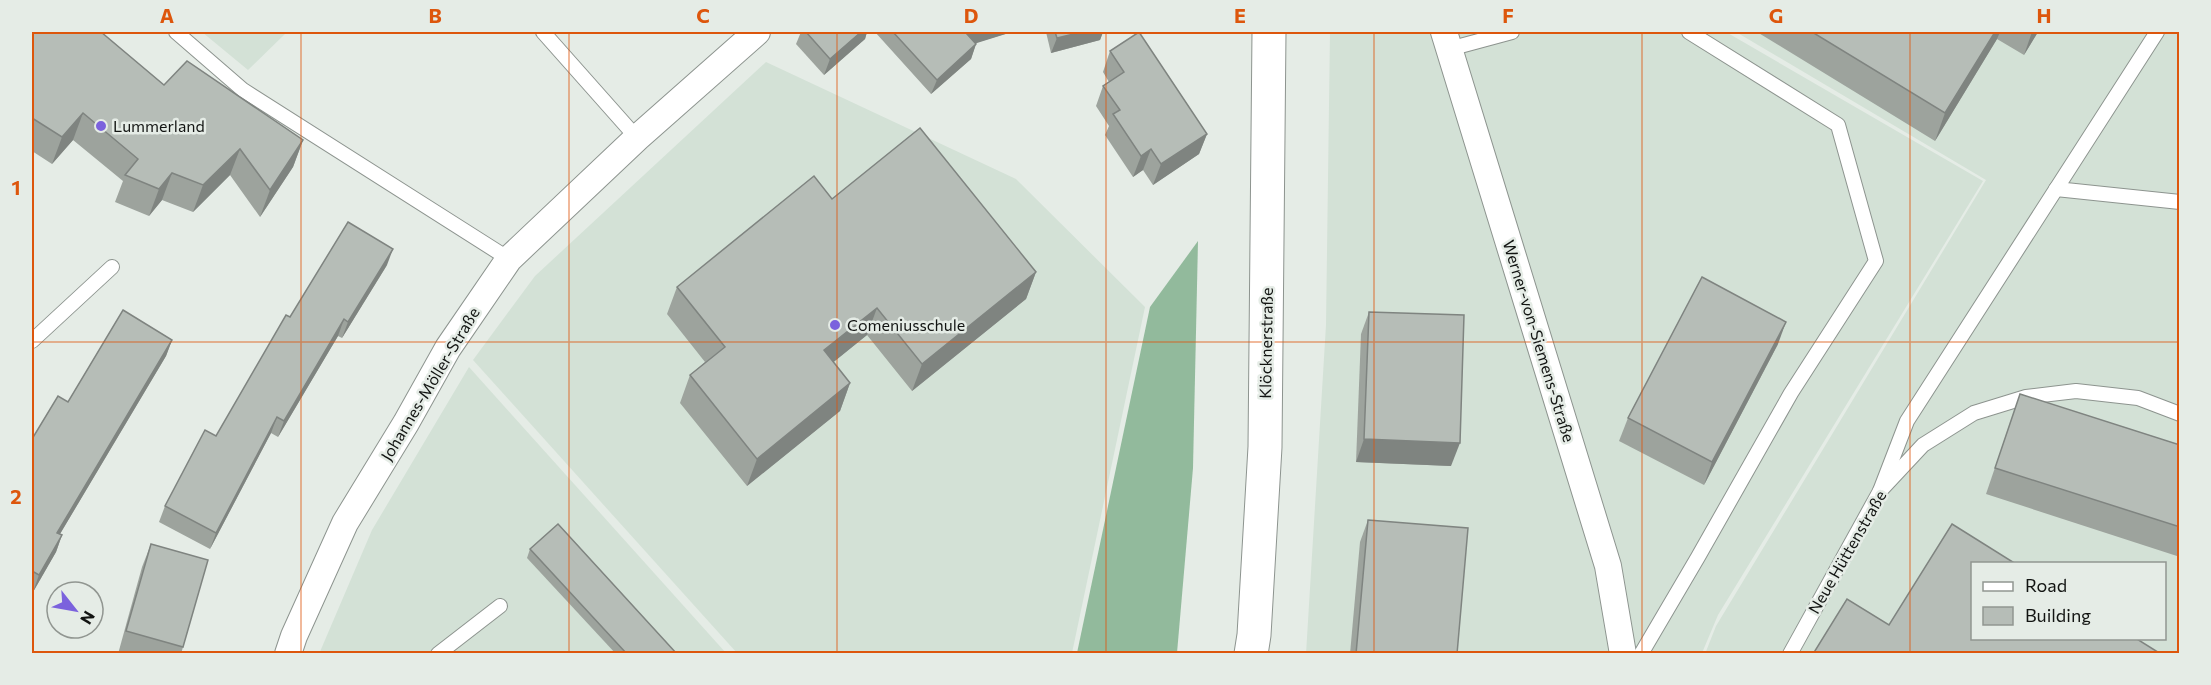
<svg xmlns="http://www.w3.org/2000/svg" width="2211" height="685" font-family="Commissioner,sans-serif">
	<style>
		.built { fill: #d3e1d6; fill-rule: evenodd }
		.forest { fill: #92ba9c }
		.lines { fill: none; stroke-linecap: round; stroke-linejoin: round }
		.lane-casing { stroke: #8d948f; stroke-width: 16 }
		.street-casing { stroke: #8d948f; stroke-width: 28 }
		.secondary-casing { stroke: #8d948f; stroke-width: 35 }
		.lane { stroke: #fff; stroke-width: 14 }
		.street { stroke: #fff; stroke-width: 26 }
		.secondary { stroke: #fff; stroke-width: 33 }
		.wall { fill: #9da39d }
		.shaded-wall { fill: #7f8480 }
		.building { fill: #b6bdb7; stroke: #7f8480; stroke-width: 1.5 }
		.grid { fill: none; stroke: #dd560c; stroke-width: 1.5; stroke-opacity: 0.55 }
		.poi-dot { fill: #7b62dd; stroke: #e5ece6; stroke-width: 2 }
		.labels { text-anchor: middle; stroke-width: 5; stroke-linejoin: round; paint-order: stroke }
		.poi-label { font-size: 16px; fill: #121412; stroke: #e5ece6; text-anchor: start }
		.street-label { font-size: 16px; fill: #121412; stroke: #e5ece6 }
		.neatline { fill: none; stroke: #dd560c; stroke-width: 2 }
		.grid-label { font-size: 20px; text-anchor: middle; font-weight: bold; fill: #dd560c }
	</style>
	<rect width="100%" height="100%" fill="#e5ece6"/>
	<!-- built -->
	<g class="built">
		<polygon points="202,32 287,32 248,70"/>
		<polygon points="1330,32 1726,32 1983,181 1718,615 1702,653 1306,654 1326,325"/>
		<path d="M1736 32H2179V653L1705 654 1716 626 1986 180ZM1972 564H2164V638H1972Z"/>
		<polygon points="766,62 1016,179 1145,307 1072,653 737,653 473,360 535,276"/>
		<polygon points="469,367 726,653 319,654 372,530"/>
	</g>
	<!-- forest -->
	<polygon class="forest" points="1198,241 1193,468 1177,653 1077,653 1150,307"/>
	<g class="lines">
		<!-- lane casing -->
		<g class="lane-casing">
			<g id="lane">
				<polyline points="176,32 243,90 509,259"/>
				<polyline points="543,32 637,138"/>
				<polyline points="1449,49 1512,32"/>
				<polyline points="2056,189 2180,202"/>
				<polyline points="32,341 112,267"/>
				<polyline points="1880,491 1907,421 2157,32"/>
				<polyline points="438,654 500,606"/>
				<polyline points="1641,654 1698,557 1791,393 1876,261 1838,125 1689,32"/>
				<polyline points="1790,654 1880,491 1923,445 1974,413 2026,397 2076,391 2138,398 2180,414"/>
			</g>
		</g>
		<!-- street casing -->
		<g class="street-casing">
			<g id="street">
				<polyline points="1444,32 1608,566 1623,654"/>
				<polyline points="288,654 294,636 345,523 406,423 448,348 509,259 637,138 757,32"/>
			</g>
		</g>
		<!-- secondary casing -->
		<g class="secondary-casing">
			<polyline id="secondary" points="1251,654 1254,635 1265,447 1269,32"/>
		</g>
		<!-- lane -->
		<use href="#lane" class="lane"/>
		<!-- street -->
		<use href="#street" class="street"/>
		<!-- secondary -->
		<use href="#secondary" class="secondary"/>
	</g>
	<!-- wall -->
	<g class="wall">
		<polygon points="32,32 303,140 293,167 260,217 230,175 193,212 162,200 149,216 115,202 123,181 73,140 52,164 32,151"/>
		<polygon points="801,32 867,32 865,39 824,75 796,44"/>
		<polygon points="875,32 1012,32 975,43 976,44 971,59 931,94"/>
		<polygon points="1046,32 1103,32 1100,40 1051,53"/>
		<polygon points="1757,32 2038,32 2024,55 1997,39 1935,141"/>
		<polygon points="1110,51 1207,134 1199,154 1153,185 1143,170 1133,177 1105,135 1109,126 1096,106 1103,86 1109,82 1103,72"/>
		<polygon points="832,199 1036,272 1026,299 912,391 867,335 833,362 850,383 840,411 747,486 680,403 690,375 705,362 667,314 677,287"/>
		<polygon points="387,265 342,338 338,336 278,437 271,433 210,549 159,522 165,506 216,436 290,317"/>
		<polygon points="1369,312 1451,466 1356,462 1361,334"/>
		<polygon points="172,340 166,356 60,534 62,535 56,552 33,592 32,591 32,439 68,402"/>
		<polygon points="1778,344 1704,485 1619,441 1628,418"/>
		<polygon points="2020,394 2180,445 2180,557 1986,494"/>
		<polygon points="1368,520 1457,654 1350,654 1360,542"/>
		<polygon points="151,544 183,647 181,654 118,654 142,567"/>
		<polygon points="530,549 677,654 616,654 527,558"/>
	</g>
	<!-- shaded-wall -->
	<g class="shaded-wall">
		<polygon points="861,32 867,32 865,39 824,75 830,59"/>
		<polygon points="971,32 1012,32 961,48 966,33"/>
		<polygon points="1082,32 1103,32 1100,40 1051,53 1057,38"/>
		<polygon points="1995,32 2000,32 1997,39 1935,141 1945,113"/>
		<polygon points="2032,32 2038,32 2024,55"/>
		<polygon points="976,44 971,59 931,94 937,80"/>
		<polygon points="83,113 73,140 52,164 62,137"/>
		<polygon points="1207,134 1199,154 1153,185 1161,164"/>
		<polygon points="303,140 293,167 260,217 270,190"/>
		<polygon points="240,149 230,175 193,212 203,185"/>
		<polygon points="1151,149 1143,170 1133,177 1141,156"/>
		<polygon points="172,173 162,200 149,216 159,189"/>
		<polygon points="393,249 387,265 342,338 348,322"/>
		<polygon points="1036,272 1026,299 912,391 922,364"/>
		<polygon points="877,308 867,335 814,378 824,350"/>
		<polygon points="344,319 338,336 278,437 284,421"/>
		<polygon points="1786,322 1778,344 1704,485 1712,462"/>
		<polygon points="172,340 166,356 51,549 57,533"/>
		<polygon points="850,383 840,411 747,486 757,459"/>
		<polygon points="277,417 271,433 210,549 216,533"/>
		<polygon points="1364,439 1460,443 1451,466 1356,462"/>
		<polygon points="62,535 56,552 33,592 39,575"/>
	</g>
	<!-- building -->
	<g class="building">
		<polygon points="32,32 101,32 164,85 187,61 303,140 270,190 240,149 203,185 172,173 159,189 125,175 138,159 83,113 62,137 32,118"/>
		<polygon points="806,32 861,32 830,59"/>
		<polygon points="893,32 971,32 966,33 976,44 937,80"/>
		<polygon points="1055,32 1082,32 1057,38"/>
		<polygon points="1139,32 1207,134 1161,164 1151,149 1141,156 1113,114 1120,110 1103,86 1124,72 1110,51"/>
		<polygon points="1812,32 1995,32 1945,113"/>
		<polygon points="920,128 1036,272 922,364 877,308 824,350 850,383 757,459 690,375 725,347 677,287 814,176 832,199"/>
		<polygon points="348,222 393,249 348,322 344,319 284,421 277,417 216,533 165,506 205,430 216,436 286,315 290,317"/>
		<polygon points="1702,277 1786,322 1712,462 1628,418"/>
		<polygon points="123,310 172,340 57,533 62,535 39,575 32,571 32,439 58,396 68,402"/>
		<polygon points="1369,312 1464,315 1460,443 1364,439"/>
		<polygon points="2020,394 2180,445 2180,527 1995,468"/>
		<polygon points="1368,520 1468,528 1457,654 1356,654"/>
		<polygon points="558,524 677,654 627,654 530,549"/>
		<polygon points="1952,524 2016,564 1972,564 1972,639 2137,639 2161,654 1813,654 1847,599 1889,625"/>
		<polygon points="151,544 208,560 183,647 126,631"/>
	</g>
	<!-- grid -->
	<path class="grid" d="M301 32V654M569 32V654M837 32V654M1106 32V654M1374 32V654M1642 32V654M1910 32V654M32 342H2180"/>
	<!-- markers -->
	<g class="poi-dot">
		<circle cx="101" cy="126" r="6"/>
		<circle cx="835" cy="325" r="6"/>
	</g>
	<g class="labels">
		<!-- poi labels -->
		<g class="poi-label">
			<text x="113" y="132">Lummerland</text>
			<text x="847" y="331">Comeniusschule</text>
		</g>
		<!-- street labels -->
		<g class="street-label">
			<text transform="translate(1539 341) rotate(73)" y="6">Werner-von-Siemens-Straße</text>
			<text transform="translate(1266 343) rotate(-89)" y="6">Klöcknerstraße</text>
			<text transform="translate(430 384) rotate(-59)" y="6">Johannes-Möller-Straße</text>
			<text transform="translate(1847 552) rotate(-60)" y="6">Neue Hüttenstraße</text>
		</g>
	</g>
	<!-- border -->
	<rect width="2211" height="685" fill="none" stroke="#e5ece6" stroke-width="66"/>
	<!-- legend -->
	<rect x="1971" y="562" width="195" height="78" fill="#e5ece6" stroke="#919691" stroke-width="1.5"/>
	<rect x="1983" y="582" width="30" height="9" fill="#ffffff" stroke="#919691" stroke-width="1.5"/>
	<text x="2025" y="592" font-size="18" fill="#121412">Road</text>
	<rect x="1983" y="607" width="30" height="18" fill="#b6bdb7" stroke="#919691" stroke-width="1.5"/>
	<text x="2025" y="622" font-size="18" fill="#121412">Building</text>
	<!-- north arrow -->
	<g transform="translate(75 610) rotate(121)"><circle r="28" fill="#e5ece6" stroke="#919691" stroke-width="1.5"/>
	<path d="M0-4.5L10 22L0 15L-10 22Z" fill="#7b62dd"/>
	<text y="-9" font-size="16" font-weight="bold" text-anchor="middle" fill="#121412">N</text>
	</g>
	<rect x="33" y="33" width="2145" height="619" class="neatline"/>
	<g class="grid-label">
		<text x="167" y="23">A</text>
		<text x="435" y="23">B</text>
		<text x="703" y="23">C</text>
		<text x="971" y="23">D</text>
		<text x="1240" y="23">E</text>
		<text x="1508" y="23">F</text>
		<text x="1776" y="23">G</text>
		<text x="2044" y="23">H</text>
		<text x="16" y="195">1</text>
		<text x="16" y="504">2</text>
	</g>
</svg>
